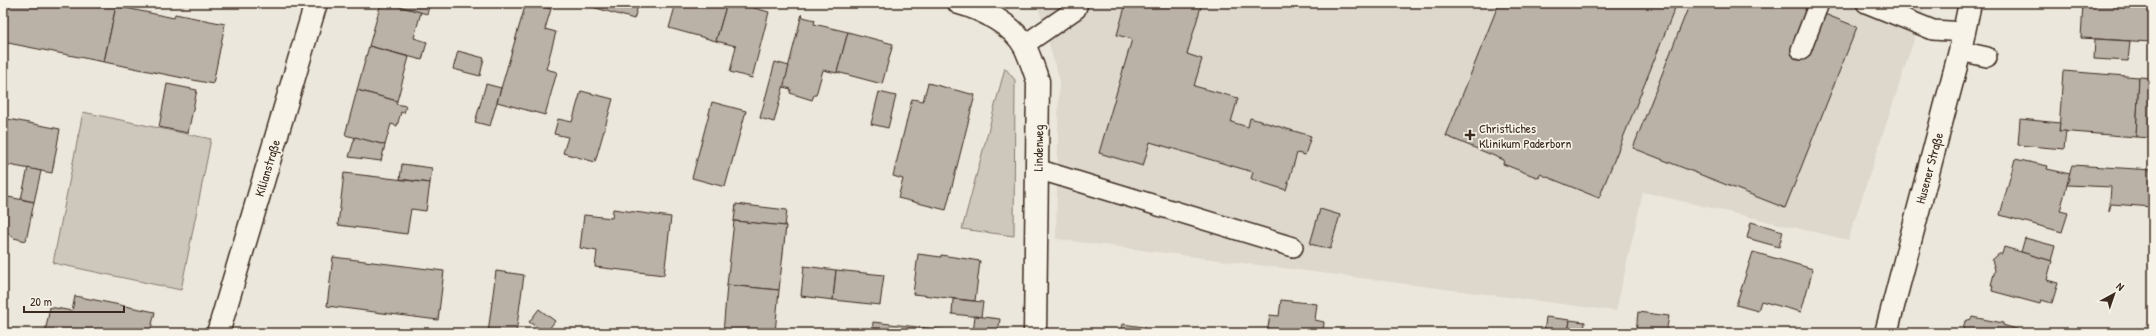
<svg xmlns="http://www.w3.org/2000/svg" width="2156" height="336" font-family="'Patrick Hand',sans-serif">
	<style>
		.built { fill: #ddd7cc }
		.green { fill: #cec8bc; stroke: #84796d }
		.building { fill: #bab2a7; stroke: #3b2a1e }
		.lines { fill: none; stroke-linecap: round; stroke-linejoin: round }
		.service-casing { stroke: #3b2a1e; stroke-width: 22 }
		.minor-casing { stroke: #3b2a1e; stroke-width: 25 }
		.service { stroke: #f7f3e8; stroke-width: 19 }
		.minor { stroke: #f7f3e8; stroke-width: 22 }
		.poi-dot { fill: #3b2a1e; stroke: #f7f3e8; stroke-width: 1.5 }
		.labels { text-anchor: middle; stroke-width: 3.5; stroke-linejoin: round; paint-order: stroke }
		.poi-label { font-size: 13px; fill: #3b2a1e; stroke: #f7f3e8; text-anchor: start }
		.street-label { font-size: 13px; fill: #3b2a1e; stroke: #f7f3e8 }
	</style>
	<rect width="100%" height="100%" fill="#ece7dc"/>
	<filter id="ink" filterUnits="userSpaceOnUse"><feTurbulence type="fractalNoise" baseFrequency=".025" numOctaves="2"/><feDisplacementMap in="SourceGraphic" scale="8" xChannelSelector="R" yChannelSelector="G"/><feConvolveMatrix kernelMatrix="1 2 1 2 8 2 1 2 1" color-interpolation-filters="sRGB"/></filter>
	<g filter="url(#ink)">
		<!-- built -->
		<polygon class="built" points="1037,3 1926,3 1848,240 1643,192 1616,311 1056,239 1059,78"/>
		<!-- green -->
		<g class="green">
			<polygon points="1005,68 1015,80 1014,236 962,229"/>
			<polygon points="83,112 211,139 181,290 53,263"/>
		</g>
		<!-- building -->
		<g class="building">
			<polygon points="3,3 101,3 116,6 104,62 3,42"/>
			<polygon points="381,3 388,3 421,12 414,38 427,42 422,60 369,46"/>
			<polygon points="388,3 430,3 427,14"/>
			<polygon points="526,3 551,9 545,29 556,32 546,69 557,72 545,115 497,102"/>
			<polygon points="590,3 639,3 634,19 589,6"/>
			<polygon points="676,3 727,3 716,41 669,28"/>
			<polygon points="727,3 736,3 769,12 752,78 730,72 736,46 716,41"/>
			<polygon points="1126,3 1202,3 1187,54 1202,59 1194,86 1238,98 1231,122 1248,127 1250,118 1311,136 1305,155 1297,153 1286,190 1251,179 1253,172 1150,142 1143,166 1099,153 1132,39 1117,35"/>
			<polygon points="1499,3 1677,3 1599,198 1540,174 1539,178 1503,164 1504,160 1446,136"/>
			<polygon points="1690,3 1797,3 1857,27 1785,208 1633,148"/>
			<polygon points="2083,3 2153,3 2151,42 2081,38"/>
			<polygon points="116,6 174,18 175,14 225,24 213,84 104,62"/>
			<polygon points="802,14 803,17 815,20 814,24 848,32 837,73 823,70 816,95 814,95 812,100 790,93 791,89 783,87"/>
			<polygon points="848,32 893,44 882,84 837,72"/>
			<polygon points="2095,39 2130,41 2128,61 2094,59"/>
			<polygon points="369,46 409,57 397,101 357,90"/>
			<polygon points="458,51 484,58 480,76 453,69"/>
			<polygon points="775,62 789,66 774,122 760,118"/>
			<polygon points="2063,71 2139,77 2136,137 2059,131"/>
			<polygon points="2139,77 2153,78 2153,138 2136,137"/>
			<polygon points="928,83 975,95 946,210 898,198 903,179 893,176 912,99 923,101"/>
			<polygon points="167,84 197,90 188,133 159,127"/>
			<polygon points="486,84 501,88 490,126 475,122"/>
			<polygon points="357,90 397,101 396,104 406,106 404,113 401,112 397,126 391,124 385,145 345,135"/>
			<polygon points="581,91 613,99 595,162 563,153 568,137 554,134 558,119 572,122"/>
			<polygon points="879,92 896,96 888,128 871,124"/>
			<polygon points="712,102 746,111 725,187 692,178"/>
			<polygon points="3,118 60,129 52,173 3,164"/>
			<polygon points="2020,119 2060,123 2059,131 2066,131 2064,149 2018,145"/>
			<polygon points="355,137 385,145 381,161 349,157"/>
			<polygon points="2015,159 2048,166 2047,169 2070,174 2060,211 2068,213 2062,232 2000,215"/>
			<polygon points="402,164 432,168 430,183 400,179"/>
			<polygon points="2072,165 2153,170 2153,207 2111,204 2109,212 2111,187 2067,185"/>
			<polygon points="28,168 41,171 34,202 21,199"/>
			<polygon points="344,173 430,183 426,211 411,209 407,234 338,225"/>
			<polygon points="3,196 34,202 26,241 14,238 3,229"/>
			<polygon points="736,204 787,210 785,226 734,221"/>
			<polygon points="613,209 671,217 664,275 595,267 597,251 580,248 584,215 612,218"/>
			<polygon points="1320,209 1340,215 1330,249 1310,244"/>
			<polygon points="734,221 786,226 779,290 727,285"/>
			<polygon points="1751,222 1783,231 1779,247 1747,238"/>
			<polygon points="2025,238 2055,246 2051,261 2021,252"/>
			<polygon points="2004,247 2052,261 2047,280 2058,283 2052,303 2041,300 2040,304 1992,291 1993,285 1991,285 1995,270 1992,260 1999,254 2002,254"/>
			<polygon points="1753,252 1813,269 1801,312 1761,301 1758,311 1736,305"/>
			<polygon points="918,254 941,257 941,255 980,261 975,301 913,294"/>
			<polygon points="333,257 444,271 438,320 327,306"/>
			<polygon points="804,266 836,270 833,300 801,296"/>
			<polygon points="836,270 884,275 880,305 833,300"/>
			<polygon points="496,271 524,275 516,333 488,333"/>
			<polygon points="727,285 779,290 775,333 723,333"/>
			<polygon points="75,296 155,312 150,333 45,333 50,307 72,311"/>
			<polygon points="953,299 983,302 981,317 952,314"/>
			<polygon points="1281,300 1317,304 1315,320 1324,322 1323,333 1267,333 1270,315 1279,316"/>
			<polygon points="539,309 555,321 546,333 529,322"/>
			<polygon points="1638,312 1669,316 1666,333 1636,333"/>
			<polygon points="975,316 1000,319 998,333 973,333"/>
			<polygon points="1546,317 1570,320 1568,333 1544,333"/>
			<polygon points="1972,317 2003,323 2003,325 2019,330 2018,333 1962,333 1965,321 1971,319"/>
			<polygon points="1570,320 1585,322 1584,333 1568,333"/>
			<polygon points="873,322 953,331 953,333 855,333 855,330 872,332"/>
			<polygon points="1122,324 1144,327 1144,333 1120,333"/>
		</g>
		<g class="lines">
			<!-- service casing -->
			<g class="service-casing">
				<g id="service">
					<polyline points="1866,3 1933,30 1964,32"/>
					<polyline points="1024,45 1076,9 1078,3"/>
					<polyline points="1801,50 1819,3"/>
					<polyline points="1960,51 1987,57"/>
					<polyline points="1037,169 1293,247"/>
				</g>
			</g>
			<!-- minor casing -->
			<g class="minor-casing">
				<g id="minor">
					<path d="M959 3C981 9 1014 25 1025 47 1030 57 1034 70 1038 81L1035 333"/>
					<polyline points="218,333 316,3"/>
					<polyline points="1886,333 1960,51 1970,3"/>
				</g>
			</g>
			<!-- service -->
			<use href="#service" class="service"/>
			<!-- minor -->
			<use href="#minor" class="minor"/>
		</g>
	</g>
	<!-- markers -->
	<path class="poi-dot" d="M1468 129h4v4h4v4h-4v4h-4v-4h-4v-4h4z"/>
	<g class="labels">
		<!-- poi labels -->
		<g class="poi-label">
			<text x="1479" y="133">Christliches<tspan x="1479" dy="15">Klinikum Paderborn</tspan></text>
		</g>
		<!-- street labels -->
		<g class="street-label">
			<text transform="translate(1038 148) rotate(-89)" y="5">Lindenweg</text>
			<text transform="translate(267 168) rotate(-73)" y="5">Kilianstraße</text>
			<text transform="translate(1929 168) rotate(-75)" y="5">Husener Straße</text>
		</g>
	</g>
	<!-- margin -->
	<rect width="2156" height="336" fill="none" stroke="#f7f3e8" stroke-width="16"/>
	<rect x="8" y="8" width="2140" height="320" fill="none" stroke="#3b2a1e" stroke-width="1.5" filter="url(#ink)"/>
	<!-- north arrow -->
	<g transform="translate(2114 294) rotate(40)" stroke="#f7f3e8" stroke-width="3" paint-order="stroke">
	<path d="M0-3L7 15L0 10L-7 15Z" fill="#3b2a1e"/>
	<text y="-6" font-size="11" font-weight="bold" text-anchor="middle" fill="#3b2a1e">N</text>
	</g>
	<!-- scale -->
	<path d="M24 306v6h100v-6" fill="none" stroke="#3b2a1e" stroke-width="2"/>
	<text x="30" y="306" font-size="12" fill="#3b2a1e" stroke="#f7f3e8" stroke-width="3" paint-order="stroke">20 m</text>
</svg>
